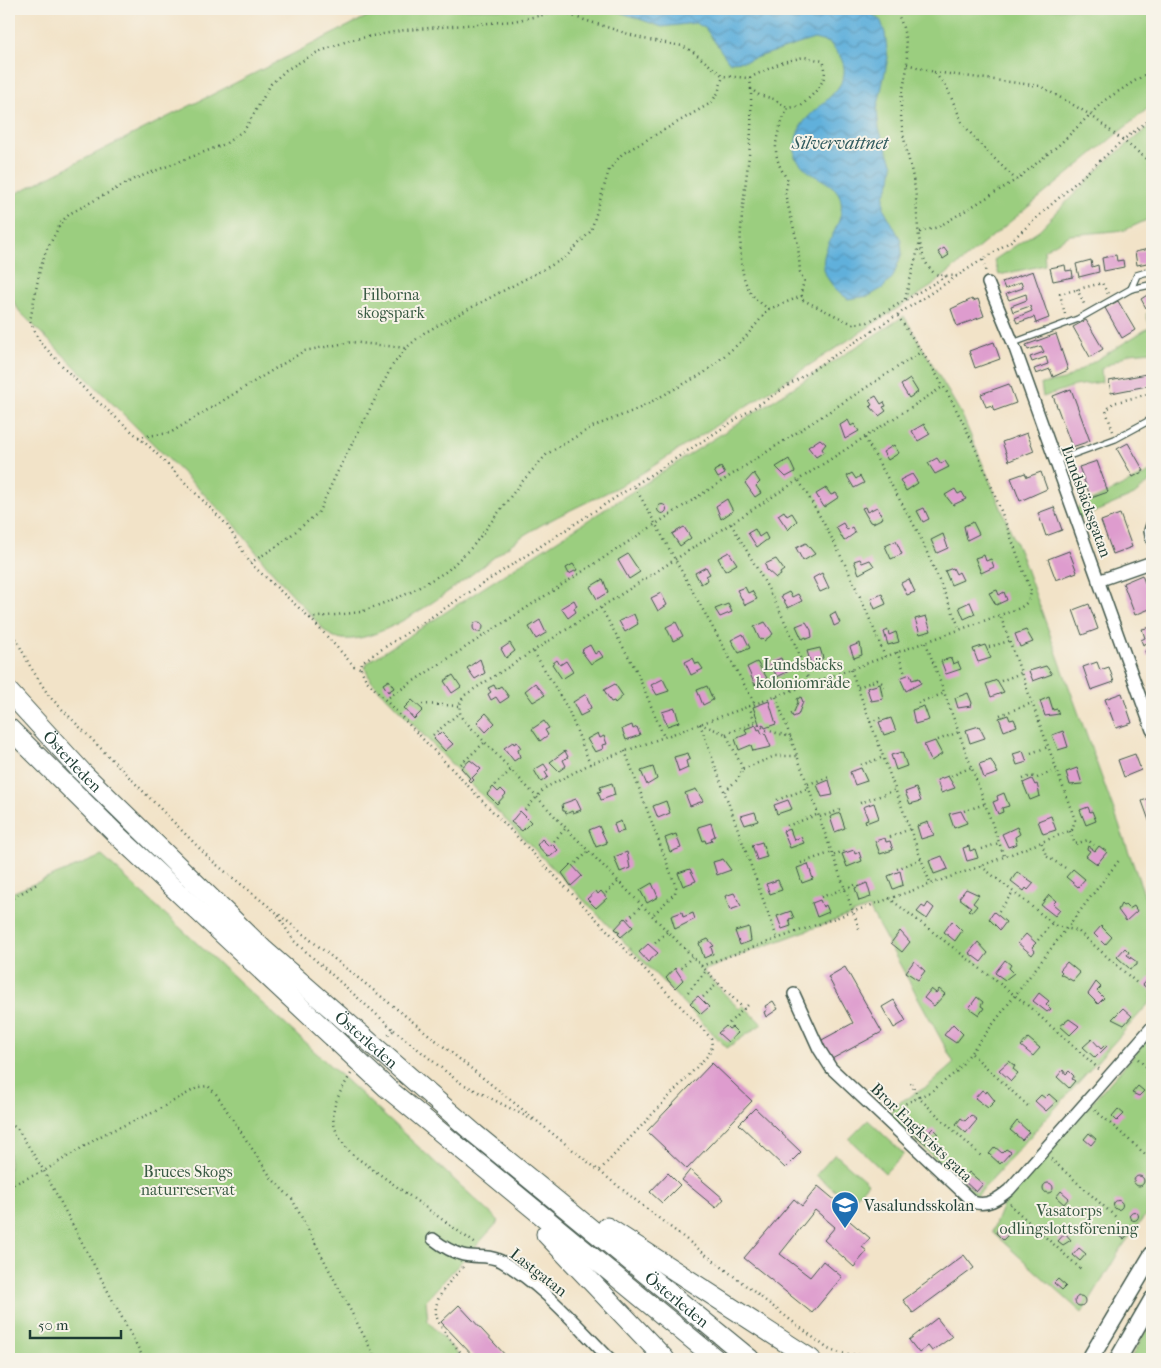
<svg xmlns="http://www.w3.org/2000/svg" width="1161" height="1368" font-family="'IM FELL French Canon',serif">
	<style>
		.green { fill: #9bce7f; stroke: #5d865a }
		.water { fill: url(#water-waves); stroke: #407688 }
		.building { fill: #de9cce }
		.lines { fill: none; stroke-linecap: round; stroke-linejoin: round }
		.service-casing { stroke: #3f564a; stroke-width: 8 }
		.minor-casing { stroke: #3f564a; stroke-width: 14 }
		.secondary-casing { stroke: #3f564a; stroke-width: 19 }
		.primary-casing { stroke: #3f564a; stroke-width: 21 }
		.path { stroke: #3f564a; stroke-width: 2.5; stroke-dasharray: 1 4; stroke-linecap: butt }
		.service { stroke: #fff; stroke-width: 5.5 }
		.minor { stroke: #fff; stroke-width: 11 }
		.secondary { stroke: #fff; stroke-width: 16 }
		.primary { stroke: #fff; stroke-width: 19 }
		.labels { text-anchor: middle; stroke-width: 4; stroke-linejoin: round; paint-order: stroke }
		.park-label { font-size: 16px; fill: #385a43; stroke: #f7f3e8 }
		.street-label { font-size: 16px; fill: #1f3d34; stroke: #f7f3e8 }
		.poi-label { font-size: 16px; fill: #1f3d34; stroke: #f7f3e8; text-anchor: start }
		.water-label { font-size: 18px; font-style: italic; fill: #305a5e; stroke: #f7f3e8 }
	</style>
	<defs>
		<pattern id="water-waves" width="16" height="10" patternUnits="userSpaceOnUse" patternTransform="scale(1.25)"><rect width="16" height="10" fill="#61b0db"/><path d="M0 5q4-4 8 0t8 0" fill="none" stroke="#4f90b2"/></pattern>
	</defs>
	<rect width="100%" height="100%" fill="#f7f3e8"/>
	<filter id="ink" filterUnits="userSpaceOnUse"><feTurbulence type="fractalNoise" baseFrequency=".02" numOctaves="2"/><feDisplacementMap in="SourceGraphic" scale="10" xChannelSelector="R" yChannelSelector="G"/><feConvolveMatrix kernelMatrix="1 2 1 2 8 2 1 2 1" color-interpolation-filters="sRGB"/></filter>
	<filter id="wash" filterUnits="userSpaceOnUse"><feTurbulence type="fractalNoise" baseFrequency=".0096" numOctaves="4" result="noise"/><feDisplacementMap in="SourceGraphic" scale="20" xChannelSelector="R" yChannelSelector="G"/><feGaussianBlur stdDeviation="1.12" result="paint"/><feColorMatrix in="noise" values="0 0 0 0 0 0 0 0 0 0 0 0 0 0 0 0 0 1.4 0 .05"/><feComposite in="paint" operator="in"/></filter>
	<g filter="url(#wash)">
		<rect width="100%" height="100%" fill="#f2e3c8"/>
		<!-- green -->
		<g class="green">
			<path d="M382 9H1152V105L932 286 644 472C607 495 566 510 529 532 492 554 369 669 326 632L267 566 235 525 20 312 9 295V197Z"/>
			<polygon points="1152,124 1152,221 1151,218 1125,230 1070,235 1044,250 1045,265 999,275 994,260 1039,230 1107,161"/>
			<polygon points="1152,310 1152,351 1130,353 1101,369 1102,382 1074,386 1043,397 1041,384 1064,380 1150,327 1146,314"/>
			<polygon points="904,316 962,415 1023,560 1152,916 1152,1000 976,1197 891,1117 893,1106 928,1086 954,1063 869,908 751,951 703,971 739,1009 743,1005 762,1024 727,1048 371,681 365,668 367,663"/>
			<polygon points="1152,471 1152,480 1134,495 1079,519 1075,509"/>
			<polygon points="102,856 499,1221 426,1300 428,1321 462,1359 9,1359 9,894"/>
			<polygon points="1152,1035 1152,1206 1122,1247 1082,1313 992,1232 1004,1202"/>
			<polygon points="868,1120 904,1154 885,1173 849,1139"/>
			<polygon points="835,1154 868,1183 850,1203 816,1175"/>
			<polygon points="1152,1321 1152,1359 1130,1359"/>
		</g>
		<!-- water -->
		<path class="water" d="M611 9H865L881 21 885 33 888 58 877 110 879 129 893 165 891 180 884 196V209L901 240 902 253 893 277 883 288 869 296 848 299C792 259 851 234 840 197 836 184 818 179 808 171 803 167 799 162 795 157 795 147 795 140 799 130 809 106 857 90 841 58 838 53 833 48 830 43L814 39 746 61 729 62 705 28 695 23 662 27Z"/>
		<g id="blocks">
			<!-- building -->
			<g class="building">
				<polygon points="944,248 949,255 943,259 938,252"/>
				<polygon points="1149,249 1152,262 1137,265 1135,252"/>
				<polygon points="1116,255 1117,261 1123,260 1124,267 1104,271 1102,258"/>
				<polygon points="1091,260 1092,267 1098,265 1099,272 1079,277 1076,264"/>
				<polygon points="1065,265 1066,271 1072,270 1073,277 1053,281 1050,268"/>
				<polygon points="1033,271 1049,318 1036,323 1034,317 1017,323 1015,318 1032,311 1030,306 1013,312 1011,306 1027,300 1026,294 1009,300 1006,294 1023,288 1021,282 1005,289 1002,282"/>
				<polygon points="1152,292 1152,304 1146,308 1141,299"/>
				<polygon points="972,299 973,301 978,299 984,316 957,326 951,309"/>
				<polygon points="1118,301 1135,330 1122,338 1105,308"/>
				<polygon points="1086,320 1103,349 1090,357 1073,327"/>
				<polygon points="1056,334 1068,370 1053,377 1050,369 1036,374 1034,369 1048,364 1046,357 1032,362 1030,357 1044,352 1041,346 1028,350 1026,345"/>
				<polygon points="994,342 1000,359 975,368 969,351"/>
				<polygon points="1152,373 1152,385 1111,393 1109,381"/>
				<polygon points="910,379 918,392 909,398 901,385"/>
				<polygon points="1009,384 1016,403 994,411 992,405 986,407 981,394"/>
				<polygon points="1071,389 1090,441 1072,447 1053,396"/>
				<polygon points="876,396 881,404 884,402 886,406 883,407 886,411 879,416 870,406 872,405 869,400"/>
				<polygon points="848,420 851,426 854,424 859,431 845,439 840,425"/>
				<polygon points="924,424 930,434 918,441 912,431"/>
				<polygon points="1027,433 1034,451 1009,461 1002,442"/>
				<polygon points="820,439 826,444 822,449 824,452 816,457 808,447"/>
				<polygon points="1128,443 1144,471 1133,477 1117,449"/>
				<polygon points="894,445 899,453 888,460 883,452"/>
				<polygon points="937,458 941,464 945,461 949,467 935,474 928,463"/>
				<polygon points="789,459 795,472 786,477 776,467"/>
				<polygon points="1097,461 1108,492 1091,498 1079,467"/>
				<polygon points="721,467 725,474 718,478 714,471"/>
				<polygon points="1041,472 1047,489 1020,501 1011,478 1025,473 1027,477"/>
				<polygon points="754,473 760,482 756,486 761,493 755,497 745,483"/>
				<polygon points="852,473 856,479 860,476 864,483 854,488 847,476"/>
				<polygon points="912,474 918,483 906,491 900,480"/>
				<polygon points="826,488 831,495 836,493 839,497 824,507 816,494"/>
				<polygon points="955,489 958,494 962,492 966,499 953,505 945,495"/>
				<polygon points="727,499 733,511 721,519 716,506"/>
				<circle cx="662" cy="509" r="4.5"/>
				<polygon points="865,507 867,512 877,507 883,518 873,523 870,522 862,508"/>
				<polygon points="1054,507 1062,530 1046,536 1038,513"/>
				<polygon points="924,508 929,519 923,522 917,511"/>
				<polygon points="784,511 787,516 792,513 797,521 788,530 778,515"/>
				<polygon points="1120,514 1132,547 1113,554 1101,521"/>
				<polygon points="973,522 979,534 967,540 964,526"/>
				<polygon points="843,523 847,530 852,527 855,533 844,541 836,527"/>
				<polygon points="684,527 691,538 680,546 672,534"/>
				<polygon points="755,529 759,537 765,533 768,539 757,547 748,533"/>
				<polygon points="943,534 948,548 937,553 931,540"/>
				<polygon points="896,541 902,554 891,559 885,546"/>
				<polygon points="806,543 815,554 803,561 796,548"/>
				<polygon points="1069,551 1077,572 1056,580 1048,559"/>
				<polygon points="729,552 737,564 725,571 718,558"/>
				<polygon points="628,554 640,572 629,579 618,560"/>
				<polygon points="984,555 986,561 991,559 994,567 981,573 975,558"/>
				<polygon points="776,559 784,570 780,573 781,575 776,578 767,570 765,564"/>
				<polygon points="860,559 862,563 870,560 874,566 859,574 854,561"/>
				<polygon points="573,564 577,570 569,574 566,568"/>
				<polygon points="706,567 710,574 706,576 708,580 701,584 695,573"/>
				<polygon points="953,568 956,574 959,572 963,580 951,585 945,571"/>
				<polygon points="822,573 829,588 820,592 813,578"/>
				<polygon points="1142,575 1152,602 1152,608 1135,615 1123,583"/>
				<polygon points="603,579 608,592 597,599 590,587"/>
				<polygon points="909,579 915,592 907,595 901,583"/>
				<polygon points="745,587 748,593 752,591 757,599 745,605 737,590"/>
				<polygon points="997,590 999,595 1004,592 1007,600 996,605 989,593"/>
				<polygon points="789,592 792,597 798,594 802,601 788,608 781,596"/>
				<polygon points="661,593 667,605 658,611 651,598"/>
				<polygon points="882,594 886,604 875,609 871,599"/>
				<polygon points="574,600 577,606 574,608 576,612 568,618 561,608"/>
				<polygon points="970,602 975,614 964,619 959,607"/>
				<polygon points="728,604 732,612 720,617 715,609"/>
				<polygon points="1089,604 1098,629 1082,635 1073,610"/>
				<polygon points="835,612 840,623 834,626 830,615"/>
				<polygon points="634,614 638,624 625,632 619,621"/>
				<polygon points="926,616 931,631 920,634 915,619"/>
				<polygon points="540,620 546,633 536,639 529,627"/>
				<polygon points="676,622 683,636 673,641 666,627"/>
				<polygon points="765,622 773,634 764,641 762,639 760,640 754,627"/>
				<polygon points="806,622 811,630 812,637 807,639 806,637 802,639 796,626"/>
				<circle cx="478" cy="627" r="5"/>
				<polygon points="1152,627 1152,654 1147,656 1145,651 1149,649 1147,643 1143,645 1141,640 1145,638 1142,629"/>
				<polygon points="888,630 889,635 896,632 899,642 888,645 884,632"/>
				<polygon points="1026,630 1033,642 1020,647 1015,634"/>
				<polygon points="743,634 750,648 739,653 731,640"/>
				<polygon points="510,643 515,651 506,658 501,649"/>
				<polygon points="860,643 862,655 854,658 850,647"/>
				<polygon points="590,645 595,654 599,651 603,657 591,664 582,652 583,649"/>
				<polygon points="985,645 991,658 978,662 973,649"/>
				<polygon points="820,648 823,658 811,664 807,651"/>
				<polygon points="693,658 696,664 699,663 703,669 691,675 685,662"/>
				<polygon points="781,658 787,672 777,677 770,663"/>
				<polygon points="951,658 953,664 958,662 961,669 946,674 941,661"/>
				<polygon points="480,659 485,673 475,679 467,668"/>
				<polygon points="557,660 560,665 566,661 573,672 562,679 552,664"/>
				<polygon points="757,662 767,678 755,685 747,667"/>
				<polygon points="1097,662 1100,670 1109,667 1114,682 1091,690 1083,667"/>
				<polygon points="1046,666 1052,674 1033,681 1029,671"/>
				<polygon points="910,674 912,680 919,678 921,683 906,691 900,678"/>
				<polygon points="453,675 461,687 452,693 444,681"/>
				<polygon points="663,679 669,691 657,695 651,685"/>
				<polygon points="389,680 394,688 388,692 383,684"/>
				<polygon points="997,680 1004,692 991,697 986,684"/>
				<polygon points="535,683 545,695 533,702 525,691"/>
				<polygon points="615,684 623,696 615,703 614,701 611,702 604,690"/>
				<polygon points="880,684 883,699 871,701 867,688"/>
				<polygon points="494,685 496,689 501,686 509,697 500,703 496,697 491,700 488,694 491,692 488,688"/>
				<polygon points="707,686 713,700 703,705 697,690"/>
				<polygon points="968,693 972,703 971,706 958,708 955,698"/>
				<polygon points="1122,693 1132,723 1116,728 1105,699"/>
				<polygon points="586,694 591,708 587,710 588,712 580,716 573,702"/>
				<polygon points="801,697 803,702 798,715 793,717 791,713 794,712 798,702 797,699"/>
				<polygon points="1049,697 1053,710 1057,709 1059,714 1045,716 1040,701"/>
				<polygon points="412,700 423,710 414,719 404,708"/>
				<polygon points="769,701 776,724 765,728 763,724 760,726 753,707"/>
				<polygon points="924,706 929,720 915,724 912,710"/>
				<polygon points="675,708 679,722 667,726 662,712"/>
				<polygon points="486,713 495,723 486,732 477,722"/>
				<polygon points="1008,715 1010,720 1014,719 1017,726 1004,731 999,718"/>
				<polygon points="891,718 896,731 884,735 879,722"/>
				<polygon points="544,721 549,728 545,730 548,735 540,741 532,729"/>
				<polygon points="632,725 633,729 637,727 640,735 626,740 622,729"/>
				<polygon points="756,725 758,730 760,729 762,734 765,733 771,747 753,751 751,745 739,750 735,739 747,734 745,729"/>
				<polygon points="979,726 985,738 970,743 966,730"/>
				<polygon points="1063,731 1068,747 1058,750 1052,735"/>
				<polygon points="441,732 453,744 445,751 434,739"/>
				<polygon points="598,733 600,738 604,736 607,744 602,745 603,749 595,752 587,739"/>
				<polygon points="935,741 942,754 931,761 924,745"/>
				<polygon points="513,742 514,744 517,742 521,748 518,750 520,757 514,761 504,748"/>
				<polygon points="565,751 568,757 563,760 566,766 559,771 550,762"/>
				<polygon points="1023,751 1027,762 1017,765 1013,754"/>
				<polygon points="902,752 907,766 896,770 891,755"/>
				<polygon points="688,753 690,759 686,761 688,768 679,772 674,757"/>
				<polygon points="1135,754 1141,770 1124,777 1118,760"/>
				<polygon points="470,760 481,769 472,778 474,780 471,783 468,780 470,778 461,768"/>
				<polygon points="991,760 998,773 984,778 979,764"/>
				<polygon points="544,764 548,770 545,772 548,777 541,782 534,770"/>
				<polygon points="653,767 657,779 647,785 641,771"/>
				<polygon points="861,768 867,781 855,785 850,772"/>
				<polygon points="1077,768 1082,784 1070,785 1066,772"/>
				<polygon points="948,776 955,788 941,793 937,780"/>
				<polygon points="1032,779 1035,785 1037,784 1040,796 1030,800 1023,783"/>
				<polygon points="829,780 833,795 822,797 817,785"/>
				<polygon points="612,783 615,795 601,800 598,792 601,791 600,787"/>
				<polygon points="493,787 498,792 501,789 506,794 497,804 487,794"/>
				<polygon points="916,788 921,801 910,804 905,792"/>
				<polygon points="696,789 703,801 690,806 685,793"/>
				<polygon points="1004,793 1009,806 1002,808 1003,812 998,814 993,802 998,800 997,796"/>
				<polygon points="1152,797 1152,826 1151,826 1142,801"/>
				<polygon points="576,799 581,810 573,813 572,811 566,814 565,811 563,811 562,804"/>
				<polygon points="788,800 792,809 777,814 774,805"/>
				<polygon points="666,801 670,813 658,818 653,806"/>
				<polygon points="874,803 879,818 866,823 865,820 868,819 863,807"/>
				<polygon points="1088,807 1090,812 1092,811 1096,821 1086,825 1080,810"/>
				<polygon points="520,811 531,822 522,831 511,822"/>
				<polygon points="961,811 967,823 954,828 949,814"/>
				<polygon points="755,812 758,821 745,825 741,816"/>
				<polygon points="840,813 845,828 835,832 830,817"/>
				<polygon points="1051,816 1056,830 1043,834 1038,821"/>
				<polygon points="621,821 624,831 617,833 614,824"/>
				<polygon points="928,822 934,835 921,839 917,826"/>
				<polygon points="711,823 715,836 711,838 712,841 706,843 705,840 703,841 698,827"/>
				<polygon points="599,826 607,843 596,847 589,830"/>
				<polygon points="1017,827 1020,834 1015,837 1017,844 1008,847 1002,834"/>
				<polygon points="790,829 794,840 801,837 804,843 790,848 783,831"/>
				<polygon points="676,834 681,848 670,852 665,838"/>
				<polygon points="885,838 886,842 890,841 893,850 880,854 875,841"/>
				<polygon points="542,839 549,846 552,844 558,850 551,856 548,857 537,845"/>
				<polygon points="762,842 767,857 757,860 752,845"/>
				<polygon points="969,846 970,851 975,849 978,858 967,861 963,848"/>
				<polygon points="1088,846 1095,851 1099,846 1107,852 1097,864 1086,856 1090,851 1087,849"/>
				<polygon points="854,850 855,854 859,852 862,861 847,867 842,854"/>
				<polygon points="627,852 630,868 620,872 614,857"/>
				<polygon points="942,856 948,869 934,874 929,861"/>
				<polygon points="723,859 731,870 717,875 713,862"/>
				<polygon points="571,864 582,876 571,886 562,873"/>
				<polygon points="808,864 813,879 802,883 797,868"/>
				<polygon points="690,869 696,881 683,886 678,873"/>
				<polygon points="1073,869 1085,879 1078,887 1066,877"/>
				<polygon points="900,871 903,885 893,889 888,876"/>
				<polygon points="1017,872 1034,883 1028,890 1026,888 1024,891 1011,881"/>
				<polygon points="778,880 782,890 770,894 766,884"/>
				<polygon points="652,883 658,897 647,903 640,890"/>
				<polygon points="867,883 871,897 859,901 855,888"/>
				<polygon points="966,889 979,895 973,903 977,906 972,912 968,910 971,907 959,898"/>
				<polygon points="596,891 598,894 601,891 607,898 596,908 587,899"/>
				<polygon points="734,893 741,906 730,910 725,896"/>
				<polygon points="1049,895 1056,901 1053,904 1060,910 1055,916 1041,905"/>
				<polygon points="820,900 823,907 826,905 829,912 817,917 812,903"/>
				<polygon points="928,903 934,908 927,919 917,912 922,906 925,908"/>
				<polygon points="1121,904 1123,906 1125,905 1129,909 1134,906 1137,911 1126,921 1118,910"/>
				<polygon points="791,911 794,918 789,919 791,926 782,929 777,916"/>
				<polygon points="682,912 683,917 693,913 695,919 675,929 671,916"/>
				<polygon points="994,912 1006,922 1000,930 989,919"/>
				<polygon points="625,918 633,927 621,937 618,934 620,932 615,929"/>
				<polygon points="952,921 962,931 955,941 944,932"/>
				<polygon points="1101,926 1112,937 1105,945 1094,934"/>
				<polygon points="749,927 751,941 740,945 735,931"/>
				<polygon points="900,931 910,942 902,952 891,943"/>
				<polygon points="1026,934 1036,943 1032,947 1035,951 1032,955 1018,943"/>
				<polygon points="708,939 714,946 711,947 713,954 704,958 699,943"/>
				<polygon points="978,942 988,953 981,962 969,953"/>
				<polygon points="648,944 658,953 648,962 639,952"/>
				<polygon points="1125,948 1129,952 1127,955 1137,962 1137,965 1130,969 1117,957"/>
				<polygon points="1005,960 1011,965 1009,968 1014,973 1005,980 995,973"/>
				<polygon points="914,961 925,971 918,980 906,972"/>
				<polygon points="1067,962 1080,973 1073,981 1060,974 1062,972 1060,970"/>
				<polygon points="845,967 882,1032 830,1060 820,1041 853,1023 828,977"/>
				<polygon points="675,968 683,980 675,988 666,978"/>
				<polygon points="1151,976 1152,977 1152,992 1143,985"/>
				<polygon points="1096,982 1101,987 1097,991 1104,998 1098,1004 1088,994"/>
				<polygon points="931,989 936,993 939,989 945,994 934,1006 924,998"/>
				<polygon points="1039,993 1049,1001 1046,1004 1051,1009 1047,1012 1033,1001"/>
				<polygon points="698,996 709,1007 701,1014 690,1003"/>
				<polygon points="977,997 983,1002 981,1006 984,1008 979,1015 969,1008"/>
				<polygon points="894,1000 906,1021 894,1028 882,1007"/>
				<polygon points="773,1001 778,1009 766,1017 764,1012 767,1010 765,1006"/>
				<polygon points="1123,1008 1132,1016 1124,1025 1112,1019"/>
				<polygon points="1069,1019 1079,1026 1070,1035 1060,1026"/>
				<polygon points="953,1024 963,1034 956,1043 944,1035"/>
				<polygon points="726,1026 729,1029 732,1027 738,1033 728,1042 718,1033"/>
				<polygon points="1028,1038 1040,1048 1033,1056 1021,1046"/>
				<polygon points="1092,1039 1101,1049 1105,1045 1107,1046 1095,1058 1083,1047"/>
				<polygon points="1009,1061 1015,1066 1013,1069 1018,1073 1011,1081 999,1070"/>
				<polygon points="712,1063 752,1101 687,1169 647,1131"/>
				<polygon points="1063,1070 1066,1074 1069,1071 1074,1076 1072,1079 1075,1081 1069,1088 1057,1077"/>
				<polygon points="1138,1086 1144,1091 1139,1096 1132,1093"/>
				<polygon points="982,1090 986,1093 987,1091 995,1101 988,1108 975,1098"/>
				<polygon points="1049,1094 1057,1101 1046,1111 1035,1101 1041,1095 1045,1098"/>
				<polygon points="755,1108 801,1152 785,1168 739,1124"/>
				<polygon points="1118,1109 1124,1114 1117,1121 1112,1116"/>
				<polygon points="971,1115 977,1120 966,1133 956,1124 961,1118 965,1121"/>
				<polygon points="1017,1121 1029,1132 1022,1140 1010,1130"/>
				<polygon points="919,1126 927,1134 933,1128 938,1133 926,1144 914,1134"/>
				<polygon points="1089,1133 1096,1139 1091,1145 1084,1139"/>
				<polygon points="995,1147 1002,1153 1006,1149 1011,1152 1000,1164 989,1154"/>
				<polygon points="690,1170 724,1199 716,1208 682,1180"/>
				<polygon points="969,1172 983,1184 976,1192 963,1180"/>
				<polygon points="668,1173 680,1185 662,1203 650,1192"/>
				<circle cx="1139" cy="1181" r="5"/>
				<circle cx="1048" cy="1188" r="5"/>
				<polygon points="818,1186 849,1212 845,1217 870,1238 862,1247 867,1251 854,1267 824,1240 835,1227 815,1210 780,1254 810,1277 823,1261 842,1277 812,1313 744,1258 794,1199 802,1206"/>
				<polygon points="1061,1191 1069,1198 1064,1204 1056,1197"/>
				<circle cx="1118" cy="1205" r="4.5"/>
				<circle cx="1134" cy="1216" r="4.5"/>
				<polygon points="999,1227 1008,1235 1003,1240 996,1233"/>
				<polygon points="1122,1227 1129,1233 1124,1239 1117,1234"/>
				<polygon points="1065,1233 1071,1240 1063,1245 1058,1241"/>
				<polygon points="1079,1248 1086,1254 1080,1261 1073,1255"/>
				<polygon points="964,1255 974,1268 913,1313 903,1300"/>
				<polygon points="1058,1279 1066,1286 1062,1290 1054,1283"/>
				<circle cx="1080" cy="1301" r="5"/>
				<polygon points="459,1305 507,1357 505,1359 476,1359 441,1322"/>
				<polygon points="937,1318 952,1337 932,1351 928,1346 919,1353 909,1340"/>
			</g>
		</g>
	</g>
	<g filter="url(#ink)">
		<use href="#blocks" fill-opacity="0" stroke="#3f564a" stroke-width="1"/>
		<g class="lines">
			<!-- service casing -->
			<g class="service-casing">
				<g id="service">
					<polyline points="1131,289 1137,275 1147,272 1152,275"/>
					<polyline points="1013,343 1078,319 1131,289 1150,285 1152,283"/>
					<polyline points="1055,461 1115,439 1152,419"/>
				</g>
			</g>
			<!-- minor casing -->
			<g class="minor-casing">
				<g id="minor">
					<polyline points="988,283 1013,343 1152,730"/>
					<polyline points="1152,525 1150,531 1152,540"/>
					<polyline points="1098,581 1152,562"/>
					<path d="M794 994 819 1049 831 1068 973 1202C987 1207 998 1199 1009 1190L1152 1027"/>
					<path d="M433 1239C442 1246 451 1252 463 1255 476 1258 488 1254 501 1261 543 1285 577 1326 610 1359"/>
				</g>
			</g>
			<!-- secondary casing -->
			<g class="secondary-casing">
				<g id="secondary">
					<polyline points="1090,1359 1152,1255"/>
					<polyline points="1118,1359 1152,1300"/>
				</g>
			</g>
			<!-- primary casing -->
			<g class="primary-casing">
				<g id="primary">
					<path id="s1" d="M9 692 83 773 264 950 475 1134 750 1359"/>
					<polyline points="9,728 119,837 387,1088 716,1359"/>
					<polyline points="607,1227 811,1359"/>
					<polyline points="546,1234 665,1359"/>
				</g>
			</g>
			<!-- path -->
			<g class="path">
				<path d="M561 9 575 17 644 39 682 46 692 51 723 76 749 78 783 62 804 57 823 61C831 80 813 94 801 106L788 108C775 136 769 154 788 180L785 194 798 245 800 272 804 281 801 293 803 300 853 324 868 322 948 275"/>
				<path d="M894 9C905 22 907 47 907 63 907 77 901 91 901 105 900 132 909 156 914 183 919 207 914 253 932 271 938 278 949 275 957 276"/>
				<polyline points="562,11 513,21 405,30 350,40 316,53 286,70 271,84 245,129 225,144 134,179 71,213 62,221 46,251 40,269 30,321 40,342 89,394 152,449 227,525 250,563 310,618 361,612 409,593 447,571 473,546 520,484 547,454 592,427 638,409 704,373 743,340 769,309 802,296"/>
				<polyline points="907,64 934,72 947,88 962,122 976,140 1016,180"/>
				<polyline points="934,72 1040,86 1089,114 1152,163"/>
				<polyline points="750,78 751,89 759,95 774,99 788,108"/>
				<path d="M751 89C751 107 752 125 750 143 748 179 731 256 748 288 753 298 760 303 769 309"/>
				<polyline points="920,232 938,227 1016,180 1060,144 1105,100 1152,70"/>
				<polyline points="983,260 986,273"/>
				<polyline points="1077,289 1085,306"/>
				<polyline points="905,299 920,242"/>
				<polyline points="1065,314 1060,294 1102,283 1108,294"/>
				<polyline points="1113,431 1106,411 1113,403 1152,393"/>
				<polyline points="138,437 170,433 304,351 351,342 406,348"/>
				<polyline points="865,438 919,534 960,629"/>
				<path d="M799 481C834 537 861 595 885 657"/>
				<polyline points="635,487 755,704"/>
				<path d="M731 524C762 576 791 626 810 684"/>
				<polyline points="250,563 279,545 318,513 336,475 392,366 406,348 424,333 444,322 565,258 591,231 609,170 622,154 711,103 718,93 723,76"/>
				<polyline points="601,608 636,670 664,737"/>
				<polyline points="310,618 354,666 360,668"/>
				<path d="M9 625 30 666 49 696 212 861 643 1206 828 1349C845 1357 865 1353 884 1359"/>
				<polyline points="926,643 1004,856"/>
				<polyline points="989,647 1009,641"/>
				<polyline points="534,652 568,709 590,764"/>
				<polyline points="897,652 905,673"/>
				<polyline points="851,670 930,883"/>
				<polyline points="1001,681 1021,673"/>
				<polyline points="858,687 877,680 882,683 884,687"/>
				<polyline points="389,697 921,352"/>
				<polyline points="776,697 860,931"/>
				<polyline points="918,703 945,693"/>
				<polyline points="422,704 460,706"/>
				<polyline points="749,706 755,722"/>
				<polyline points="1000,715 1032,703"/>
				<polyline points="870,722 883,717"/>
				<polyline points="700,724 777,938"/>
				<polyline points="700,724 726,734 743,769 738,779 725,791"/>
				<polyline points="726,734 755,722 766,730 791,737"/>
				<polyline points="433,735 459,713"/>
				<polyline points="938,740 959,732"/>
				<polyline points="625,751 676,887 675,893 653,915"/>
				<polyline points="1031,753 1048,747"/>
				<polyline points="461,764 485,742"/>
				<polyline points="861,765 884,757"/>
				<polyline points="743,769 775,756 798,756"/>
				<polyline points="951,776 972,767"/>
				<polyline points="1023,779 1031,776 1037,778 1056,770"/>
				<polyline points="808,784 829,777"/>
				<polyline points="495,785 511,770"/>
				<polyline points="777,800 809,788"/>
				<polyline points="860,803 896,790"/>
				<path d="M525 810 545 788 590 764 1000 615C1014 610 1030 608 1031 591 1008 531 988 470 958 413 941 379 919 348 898 316"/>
				<polyline points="964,811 985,804"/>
				<polyline points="820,817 840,810"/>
				<polyline points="787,826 819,814"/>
				<polyline points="1070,831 1075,844 1088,840 1094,845"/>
				<polyline points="890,837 910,829"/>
				<polyline points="554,841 566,828"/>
				<polyline points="1042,843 1046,856 1067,869"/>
				<polyline points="982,849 999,843"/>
				<polyline points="834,855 846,850"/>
				<polyline points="576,863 589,851"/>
				<polyline points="801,863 833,852"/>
				<polyline points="981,866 1056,926 1078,931 1138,984"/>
				<polyline points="897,869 921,859"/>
				<polyline points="606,893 618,882"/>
				<polyline points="821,897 855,885"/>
				<polyline points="889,898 1026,1004 1099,1069"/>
				<polyline points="9,900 37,884"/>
				<polyline points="999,911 1013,892"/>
				<polyline points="278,916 294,941 394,1030 386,1037"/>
				<polyline points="628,919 642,905"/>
				<polyline points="1038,940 1052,923"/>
				<polyline points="655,943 668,931"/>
				<polyline points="701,966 981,866 1072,830 1075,820 1000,615"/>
				<polyline points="681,968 692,957"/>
				<polyline points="688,992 706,971"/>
				<polyline points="703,997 718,983"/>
				<path d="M744 1009 566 828 462 718C458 710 459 702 465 695L944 386"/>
				<polyline points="729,1023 748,1005"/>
				<polyline points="394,1030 459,1082 533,1120"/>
				<polyline points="972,1054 1029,1107"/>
				<polyline points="1138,1059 1152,1072"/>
				<path d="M351 1074C330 1107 324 1124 353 1155L476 1244"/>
				<polyline points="911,1083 919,1098 982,1157"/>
				<polyline points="892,1110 932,1091 956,1072 1120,859"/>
				<polyline points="1095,1110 1152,1160"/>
				<polyline points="9,1124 17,1128 44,1171 144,1359"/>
				<polyline points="1051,1159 1118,1219"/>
				<polyline points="600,1170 709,1054 712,1047 711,1038 366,680 361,669 362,662 1011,241 1123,140 1152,118"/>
				<polyline points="9,1186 44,1171 104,1134 152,1113 199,1087 208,1086 216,1094 272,1179 292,1199 376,1359"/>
				<polyline points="1011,1204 1010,1205 1082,1270"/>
				<path d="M463 1267C421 1311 432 1317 466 1359"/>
			</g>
			<!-- service -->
			<use href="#service" class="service"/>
			<!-- minor -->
			<use href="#minor" class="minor"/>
			<!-- secondary -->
			<use href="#secondary" class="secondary"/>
			<!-- primary -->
			<use href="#primary" class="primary"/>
		</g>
	</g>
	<!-- icons -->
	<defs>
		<g id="school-pin" transform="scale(1.4375)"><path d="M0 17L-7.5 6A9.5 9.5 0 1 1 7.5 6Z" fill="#1f6fb2" stroke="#f7f3e8"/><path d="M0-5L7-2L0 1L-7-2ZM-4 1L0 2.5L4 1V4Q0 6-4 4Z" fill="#fff"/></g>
	</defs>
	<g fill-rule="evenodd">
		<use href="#school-pin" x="845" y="1205"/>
	</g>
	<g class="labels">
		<!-- park labels -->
		<g class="park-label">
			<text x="391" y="300">Filborna<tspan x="391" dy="18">skogspark</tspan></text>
			<text x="803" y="670">Lundsbäcks<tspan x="803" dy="18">koloniområde</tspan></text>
			<text x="188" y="1177">Bruces Skogs<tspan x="188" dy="18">naturreservat</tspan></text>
			<text x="1069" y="1216">Vasatorps<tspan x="1069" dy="18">odlingslottsförening</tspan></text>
		</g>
		<!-- street labels -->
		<g class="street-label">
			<text transform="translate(1087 501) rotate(70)" y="6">Lundsbäcksgatan</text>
			<text dy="6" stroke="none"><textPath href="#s1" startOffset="94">Österleden</textPath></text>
			<text dy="6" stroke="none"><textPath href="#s1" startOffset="499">Österleden</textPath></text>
			<text transform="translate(922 1132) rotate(44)" y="6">Bror Engkvists gata</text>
			<text transform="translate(539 1272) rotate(38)" y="6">Lastgatan</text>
			<text dy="6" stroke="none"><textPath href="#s1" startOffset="904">Österleden</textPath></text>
		</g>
		<!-- poi labels -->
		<g class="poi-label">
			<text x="864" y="1211">Vasalundsskolan</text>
		</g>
		<!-- water labels -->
		<g class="water-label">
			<text x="840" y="149">Silvervattnet</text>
		</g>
	</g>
	<!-- margin -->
	<rect width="1161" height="1368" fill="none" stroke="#f7f3e8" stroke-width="30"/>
	<!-- scale -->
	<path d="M30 1330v8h91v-8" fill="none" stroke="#1f3d34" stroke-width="2.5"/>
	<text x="38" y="1330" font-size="15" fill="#1f3d34" stroke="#f7f3e8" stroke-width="4" paint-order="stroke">50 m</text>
</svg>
